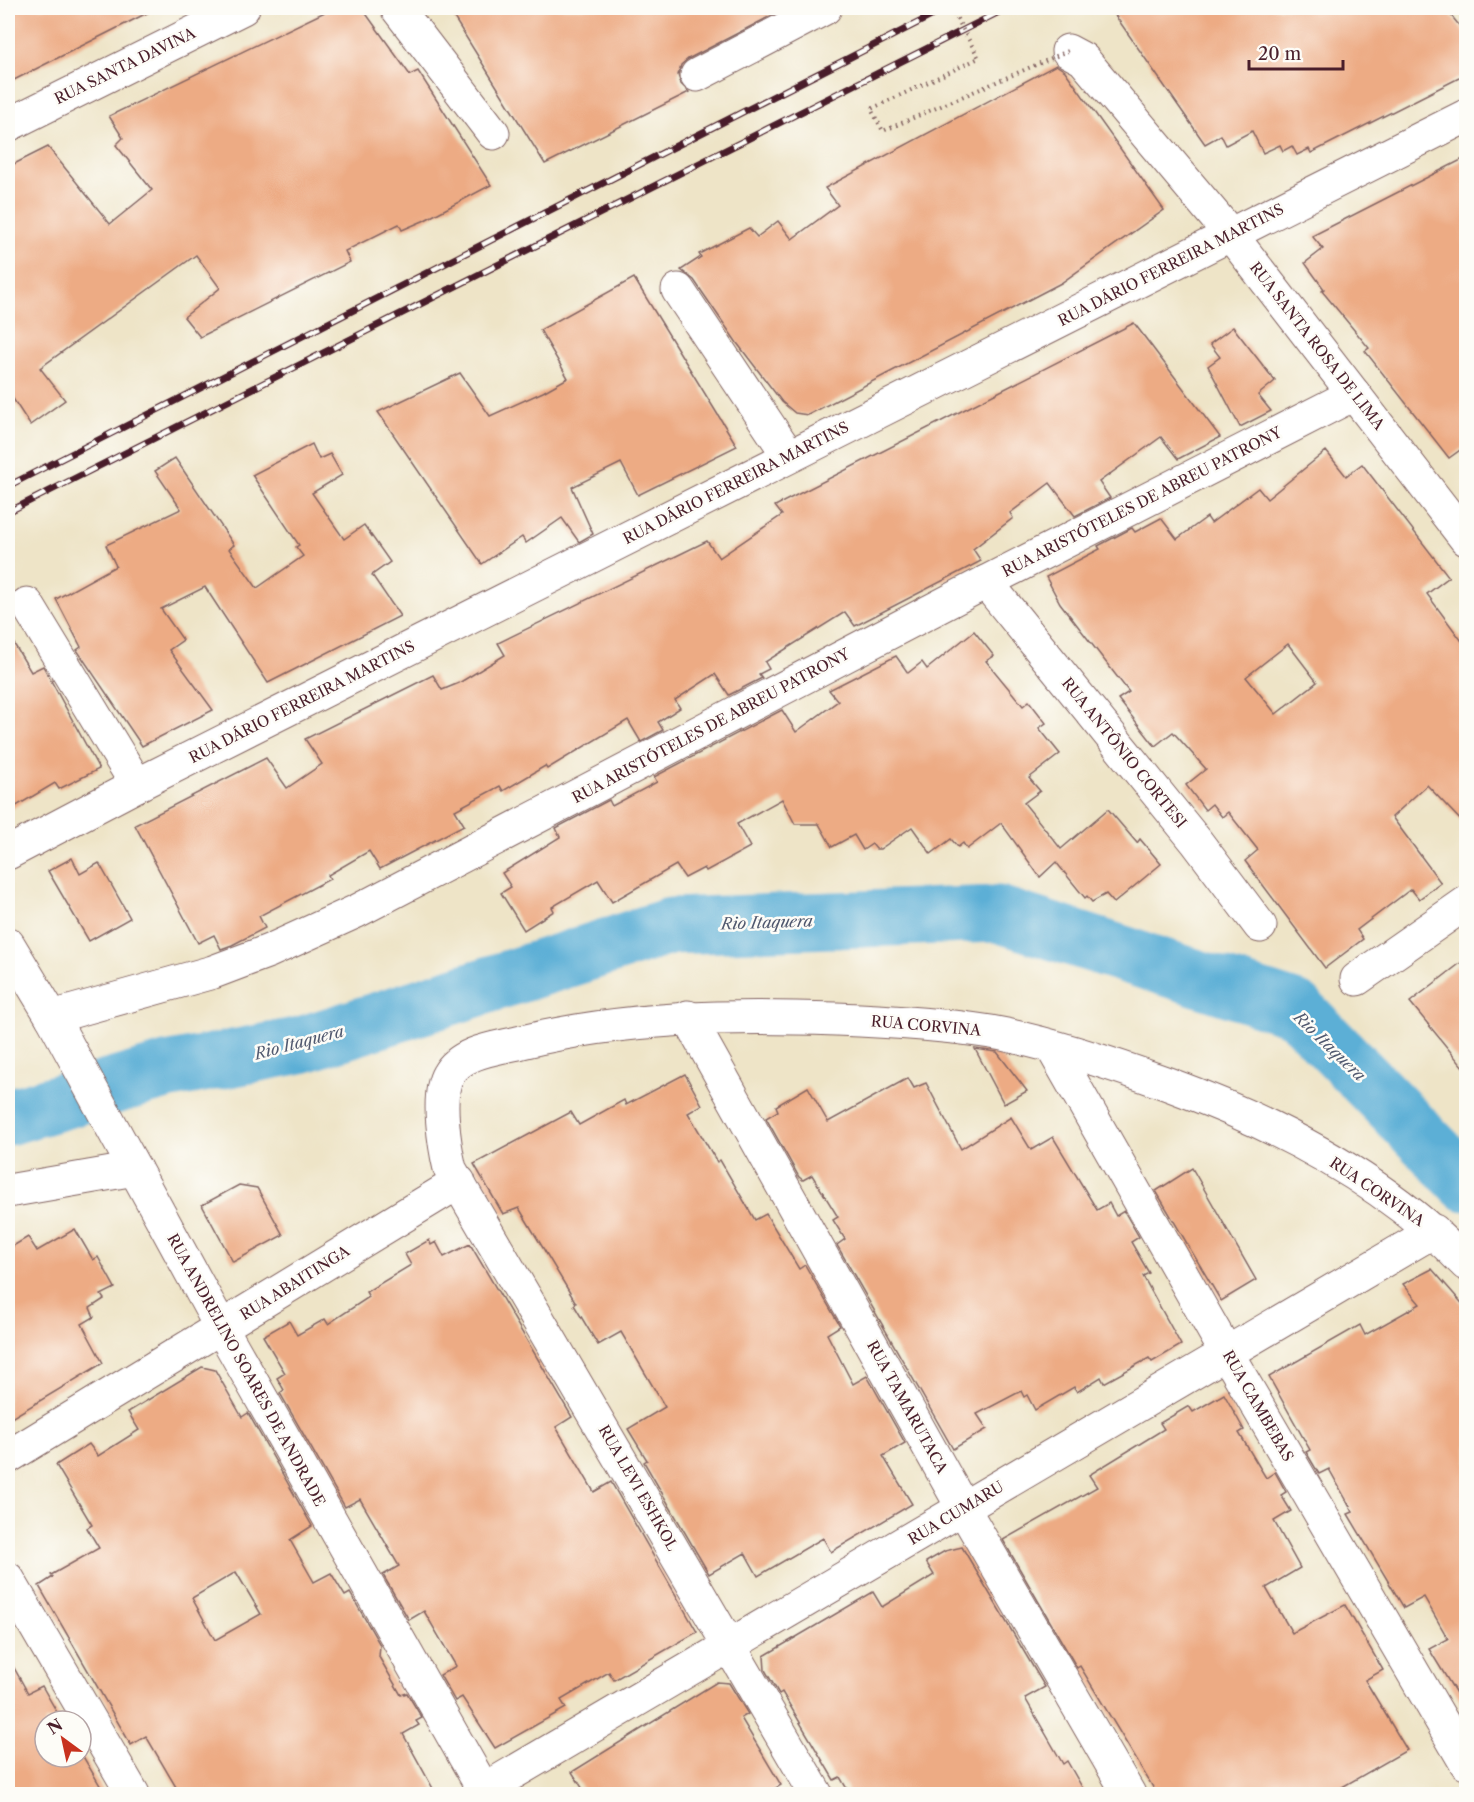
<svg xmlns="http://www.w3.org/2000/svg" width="1474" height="1802" font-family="'Libre Caslon Text',serif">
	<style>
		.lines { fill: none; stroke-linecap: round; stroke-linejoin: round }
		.river { stroke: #5bafd6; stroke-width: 57 }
		.building { fill: #edab84; fill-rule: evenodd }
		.minor-casing { stroke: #836462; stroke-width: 35 }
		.minor { stroke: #fff; stroke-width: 33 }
		.rail-casing { stroke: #4a1f2b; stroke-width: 7 }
		.rail { stroke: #fdfcf7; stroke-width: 4.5; stroke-dasharray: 14; stroke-linecap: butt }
		.path-bridge { stroke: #836462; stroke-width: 4; stroke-dasharray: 1.5 4.5; stroke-linecap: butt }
		.labels { text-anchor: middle; stroke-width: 5; stroke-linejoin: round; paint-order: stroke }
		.street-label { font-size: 15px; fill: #4a1f2b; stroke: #fdfcf7 }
		.water-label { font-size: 16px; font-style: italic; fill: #51596f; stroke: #fdfcf7 }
	</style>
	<rect width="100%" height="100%" fill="#fdfcf7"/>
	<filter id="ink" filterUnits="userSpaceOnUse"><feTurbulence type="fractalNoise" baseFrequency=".0167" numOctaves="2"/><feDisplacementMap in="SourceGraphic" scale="12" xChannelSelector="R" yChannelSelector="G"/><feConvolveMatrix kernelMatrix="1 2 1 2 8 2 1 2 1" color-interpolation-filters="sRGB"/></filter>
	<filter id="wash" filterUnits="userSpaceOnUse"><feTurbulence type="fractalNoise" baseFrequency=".008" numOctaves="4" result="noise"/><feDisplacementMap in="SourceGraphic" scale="24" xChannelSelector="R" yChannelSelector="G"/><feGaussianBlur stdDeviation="1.35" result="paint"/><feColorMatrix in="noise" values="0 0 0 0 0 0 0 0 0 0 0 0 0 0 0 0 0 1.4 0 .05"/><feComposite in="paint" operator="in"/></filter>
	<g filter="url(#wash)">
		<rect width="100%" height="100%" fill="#eee4c7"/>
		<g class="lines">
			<!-- river -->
			<polyline class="river" points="8,1117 166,1071 301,1045 671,926 998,914 1297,1010 1466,1183"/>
		</g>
		<g id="blocks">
			<!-- building -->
			<g class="building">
				<polygon points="8,8 157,8 8,83"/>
				<polygon points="333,8 362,8 410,75 418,71 491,185 423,221 402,230 399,224 345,251 350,262 200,337 184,317 220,288 196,255 40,368 65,400 30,425 8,391 8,167 48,147 110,224 152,190 116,145 123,138 109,116"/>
				<polygon points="448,8 786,8 688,59 681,65 678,75 681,84 689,92 545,164"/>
				<polygon points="1110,8 1445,8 1467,35 1467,74 1311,153 1309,149 1297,155 1292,146 1283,151 1280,145 1263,153 1252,131 1226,145 1221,135 1205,144"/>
				<polygon points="1056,65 1065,71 1164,210 1061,283 808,415 795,413 782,402 737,343 694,280 681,270 701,257 699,254 749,228 757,237 778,221 792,239 838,205 825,188"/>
				<polygon points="1467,157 1467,445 1449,458 1365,351 1369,348 1322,291 1324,289 1305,263 1323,249 1312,236"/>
				<polygon points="634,278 737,446 638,495 621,463 572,487 593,534 579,542 562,518 526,543 522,537 482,564 378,412 460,373 490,416 543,392 568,378 540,330"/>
				<polygon points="1134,323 1220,437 1178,459 1161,437 1099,482 1110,498 1075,516 1050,483 1010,513 1013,518 973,549 981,561 855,626 845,612 765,662 769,669 759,674 762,678 729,695 715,674 675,700 680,708 658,722 663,730 641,742 628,720 547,769 545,766 503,791 500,786 455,810 464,825 380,869 369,851 328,875 330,879 259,916 265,928 232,945 221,949 214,935 198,943 135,825 266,758 287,788 322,764 305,739 433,675 442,690 459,683 505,655 498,643 707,541 719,558 782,515 775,506"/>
				<polygon points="1233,327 1275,381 1258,395 1271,411 1240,427 1208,366 1220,357 1210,344"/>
				<polygon points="312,444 319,459 330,454 342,475 312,493 344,539 364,525 390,562 372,575 400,616 268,683 205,587 161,609 183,640 169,650 213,710 142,746 77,650 81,647 56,599 116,566 106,545 181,509 155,471 175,458 234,545 229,549 257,588 303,556 296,547 299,545 252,475"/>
				<path d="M1326 451 1346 476 1362 464 1449 577 1427 594 1467 648V827L1427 785 1392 817 1441 883 1419 899 1411 889 1357 930 1363 939 1325 968 1245 861 1258 850 1228 812 1222 817 1212 804 1205 810 1186 785 1206 769 1173 732 1155 746 1118 699 1129 692 1060 603 1046 577 1100 549 1098 546 1132 528 1135 532 1161 518 1177 539 1207 517 1211 523 1258 488 1267 499ZM1288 644 1317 682 1276 714 1246 677Z"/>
				<polygon points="974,631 994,656 986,661 1023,706 1029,701 1046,723 1039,728 1060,754 1029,778 1040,791 1024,803 1061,849 1108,809 1137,843 1140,839 1161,864 1114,903 1106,894 1092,902 1087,896 1085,898 1056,862 1040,877 1001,823 967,849 963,843 958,847 951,839 931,854 912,827 880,849 876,849 872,844 863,850 854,835 832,847 819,824 795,824 782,799 737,824 750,847 706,871 704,868 685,878 676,865 612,902 598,880 552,907 554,911 524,930 501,893 511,887 502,873 560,837 556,828 609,800 612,806 657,782 654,777 782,710 796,732 838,701 829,690 896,656 908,673 922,662 927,669"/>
				<polygon points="8,634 31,672 43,666 99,769 59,789 55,783 8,811"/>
				<polygon points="72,858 80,874 99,863 130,918 89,941 48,871"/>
				<polygon points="1467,958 1467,1072 1410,1002"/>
				<polygon points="975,1049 997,1052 1027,1091 1004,1104"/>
				<polygon points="685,1074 702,1105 688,1113 717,1162 720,1160 755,1220 766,1214 799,1269 805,1265 840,1326 827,1334 853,1384 867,1376 905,1443 883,1456 912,1504 831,1552 823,1538 758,1576 745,1553 709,1574 644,1462 647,1460 628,1429 665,1407 621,1332 598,1345 574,1305 576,1303 519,1208 503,1214 474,1164 571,1112 579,1125 624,1100 626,1105"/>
				<polygon points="908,1078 914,1088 926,1083 961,1149 1011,1117 1031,1150 1053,1137 1097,1210 1109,1203 1116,1216 1124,1211 1139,1237 1131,1242 1149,1273 1143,1276 1181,1345 1152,1362 1149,1358 1104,1383 1101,1377 1077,1392 1074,1387 1035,1410 1027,1395 1024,1397 1021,1391 977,1414 987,1429 953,1449 837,1245 845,1239 833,1220 838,1217 812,1175 803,1180 799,1177 766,1118 778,1111 776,1106 808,1087 828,1122"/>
				<polygon points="1192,1168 1256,1280 1221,1301 1156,1191"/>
				<polygon points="239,1185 257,1188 283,1235 233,1262 202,1205"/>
				<polygon points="75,1229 93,1260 98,1257 115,1288 101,1295 104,1299 90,1308 94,1317 82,1324 103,1363 8,1420 8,1249 28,1237 37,1251"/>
				<polygon points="429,1240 431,1245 436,1242 444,1257 470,1244 572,1417 556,1427 594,1492 611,1482 697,1632 614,1680 609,1672 561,1700 566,1708 495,1748 462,1697 455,1701 440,1675 456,1666 424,1611 409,1620 383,1575 399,1566 360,1499 345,1507 280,1393 284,1390 277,1378 285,1373 263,1336 289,1321 297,1335 325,1319 328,1324 369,1297 366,1292 411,1265 405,1254"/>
				<polygon points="1432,1269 1467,1309 1467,1711 1429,1649 1448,1639 1424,1597 1404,1608 1348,1514 1353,1512 1329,1469 1319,1474 1306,1452 1310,1450 1269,1377 1360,1325 1365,1335 1420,1304 1403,1284"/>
				<path d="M202 1367 215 1370 242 1417 248 1413 312 1526 290 1540 314 1582 331 1573 345 1596 350 1593 380 1645 379 1657 401 1695 407 1693 422 1718 416 1721 419 1725 403 1734 436 1794H180L146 1736 131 1745 39 1586 53 1577 51 1575 99 1548 87 1528 92 1525 56 1465 89 1444 98 1456 139 1430 128 1412ZM236 1572 261 1614 215 1640 192 1598Z"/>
				<polygon points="1224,1394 1244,1430 1239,1433 1266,1478 1275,1472 1286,1492 1281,1495 1291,1511 1274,1521 1300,1568 1266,1588 1292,1633 1345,1605 1383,1670 1365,1680 1407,1750 1330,1794 1157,1794 1080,1666 1077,1668 1003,1540 1097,1487 1089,1475 1164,1429 1160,1423 1189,1406 1193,1412"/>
				<polygon points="962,1547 1045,1687 1025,1698 1063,1764 1067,1761 1086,1794 850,1794 840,1777 834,1780 782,1692 779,1694 765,1670 764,1656 873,1592 882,1607 934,1575 926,1562 945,1551"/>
				<polygon points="8,1657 28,1693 42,1686 62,1721 45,1721 45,1757 81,1757 81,1753 105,1794 8,1794"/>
				<polygon points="717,1682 729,1683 748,1714 741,1718 781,1785 766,1794 586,1794 572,1772"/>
			</g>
		</g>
	</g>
	<g filter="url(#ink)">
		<use href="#blocks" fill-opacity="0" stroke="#836462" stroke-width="1.5"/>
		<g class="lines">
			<!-- minor casing -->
			<g class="minor-casing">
				<g id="minor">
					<polyline points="397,8 493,133"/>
					<polyline points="1068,51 1083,59 1231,235 1466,539"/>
					<polyline points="697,75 825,8"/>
					<polyline points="8,125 243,8"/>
					<polyline points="678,290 789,456"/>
					<polyline points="986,582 1196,841 1260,926"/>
					<polyline points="27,604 137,785"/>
					<polyline points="8,853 137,785 1466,116"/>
					<polyline points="8,944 52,1017 222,1329 486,1794"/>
					<polyline points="1357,979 1466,903"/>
					<polyline points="52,1017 213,972 269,951 357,911 986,582 1354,394"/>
					<polyline points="688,1017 963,1508 1129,1794"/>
					<polyline points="1052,1047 1226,1352 1466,1763"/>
					<polyline points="8,1191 135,1169"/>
					<polyline points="8,1457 459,1182"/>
					<polyline points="8,1579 133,1794"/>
					<polyline points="477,1794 1434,1231"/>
					<path d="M816 1794 450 1169C445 1148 436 1095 448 1075 461 1051 498 1048 522 1042 626 1017 730 1015 836 1019 887 1021 940 1024 991 1032 1048 1042 1113 1064 1168 1084 1277 1124 1386 1180 1466 1264"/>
				</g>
			</g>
			<!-- minor -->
			<use href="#minor" class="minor"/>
			<!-- rail casing -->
			<g class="rail-casing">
				<g id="rail">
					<polyline points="8,486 947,8"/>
					<polyline points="8,512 1007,8"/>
				</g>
			</g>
			<!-- rail -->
			<use href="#rail" class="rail"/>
			<!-- path-bridge -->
			<polyline class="path-bridge" points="951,8 979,58 871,109 883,131 1068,51"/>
		</g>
	</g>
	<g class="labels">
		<!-- street labels -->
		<g class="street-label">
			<text transform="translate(125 66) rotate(-26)" y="5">RUA SANTA DAVINA</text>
			<text transform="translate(1171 265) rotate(-27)" y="5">RUA DÁRIO FERREIRA MARTINS</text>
			<text transform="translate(1317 346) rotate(52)" y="5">RUA SANTA ROSA DE LIMA</text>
			<text transform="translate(736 483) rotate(-27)" y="5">RUA DÁRIO FERREIRA MARTINS</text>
			<text transform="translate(1142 502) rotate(-27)" y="5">RUA ARISTÓTELES DE ABREU PATRONY</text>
			<text transform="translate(302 702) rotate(-27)" y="5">RUA DÁRIO FERREIRA MARTINS</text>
			<text transform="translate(711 726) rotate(-28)" y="5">RUA ARISTÓTELES DE ABREU PATRONY</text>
			<text transform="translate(1124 753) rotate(51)" y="5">RUA ANTÔNIO CORTESI</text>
			<text transform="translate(926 1026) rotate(5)" y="5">RUA CORVINA</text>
			<text transform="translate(1377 1192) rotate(34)" y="5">RUA CORVINA</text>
			<text transform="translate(295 1283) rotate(-32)" y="5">RUA ABAITINGA</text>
			<text transform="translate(246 1370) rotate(61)" y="5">RUA ANDRELINO SOARES DE ANDRADE</text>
			<text transform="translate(1258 1406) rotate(60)" y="5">RUA CAMBEBAS</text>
			<text transform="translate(907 1407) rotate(61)" y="5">RUA TAMARUTACA</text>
			<text transform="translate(638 1488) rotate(60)" y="5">RUA LEVI ESHKOL</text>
			<text transform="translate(956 1513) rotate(-31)" y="5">RUA CUMARU</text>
		</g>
		<!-- water labels -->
		<g class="water-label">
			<text transform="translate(767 922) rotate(-2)" y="6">Rio Itaquera</text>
			<text transform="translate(299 1042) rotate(-15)" y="6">Rio Itaquera</text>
			<text transform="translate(1330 1046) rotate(44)" y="6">Rio Itaquera</text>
		</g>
	</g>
	<!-- margin -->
	<rect width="1474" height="1802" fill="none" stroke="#fdfcf7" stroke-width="30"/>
	<!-- north arrow -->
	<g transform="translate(63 1739) rotate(327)"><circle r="28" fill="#fdfcf7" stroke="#b5a4a5" stroke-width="1.5"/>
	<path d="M0-4.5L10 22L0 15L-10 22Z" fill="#c8321e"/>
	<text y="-9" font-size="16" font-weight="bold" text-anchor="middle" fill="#4a1f2b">N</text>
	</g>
	<!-- scale -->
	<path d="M1249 60v9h94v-9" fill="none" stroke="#4a1f2b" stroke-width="3"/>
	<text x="1258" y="60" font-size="18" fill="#4a1f2b" stroke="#fdfcf7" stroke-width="4.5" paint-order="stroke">20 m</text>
</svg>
